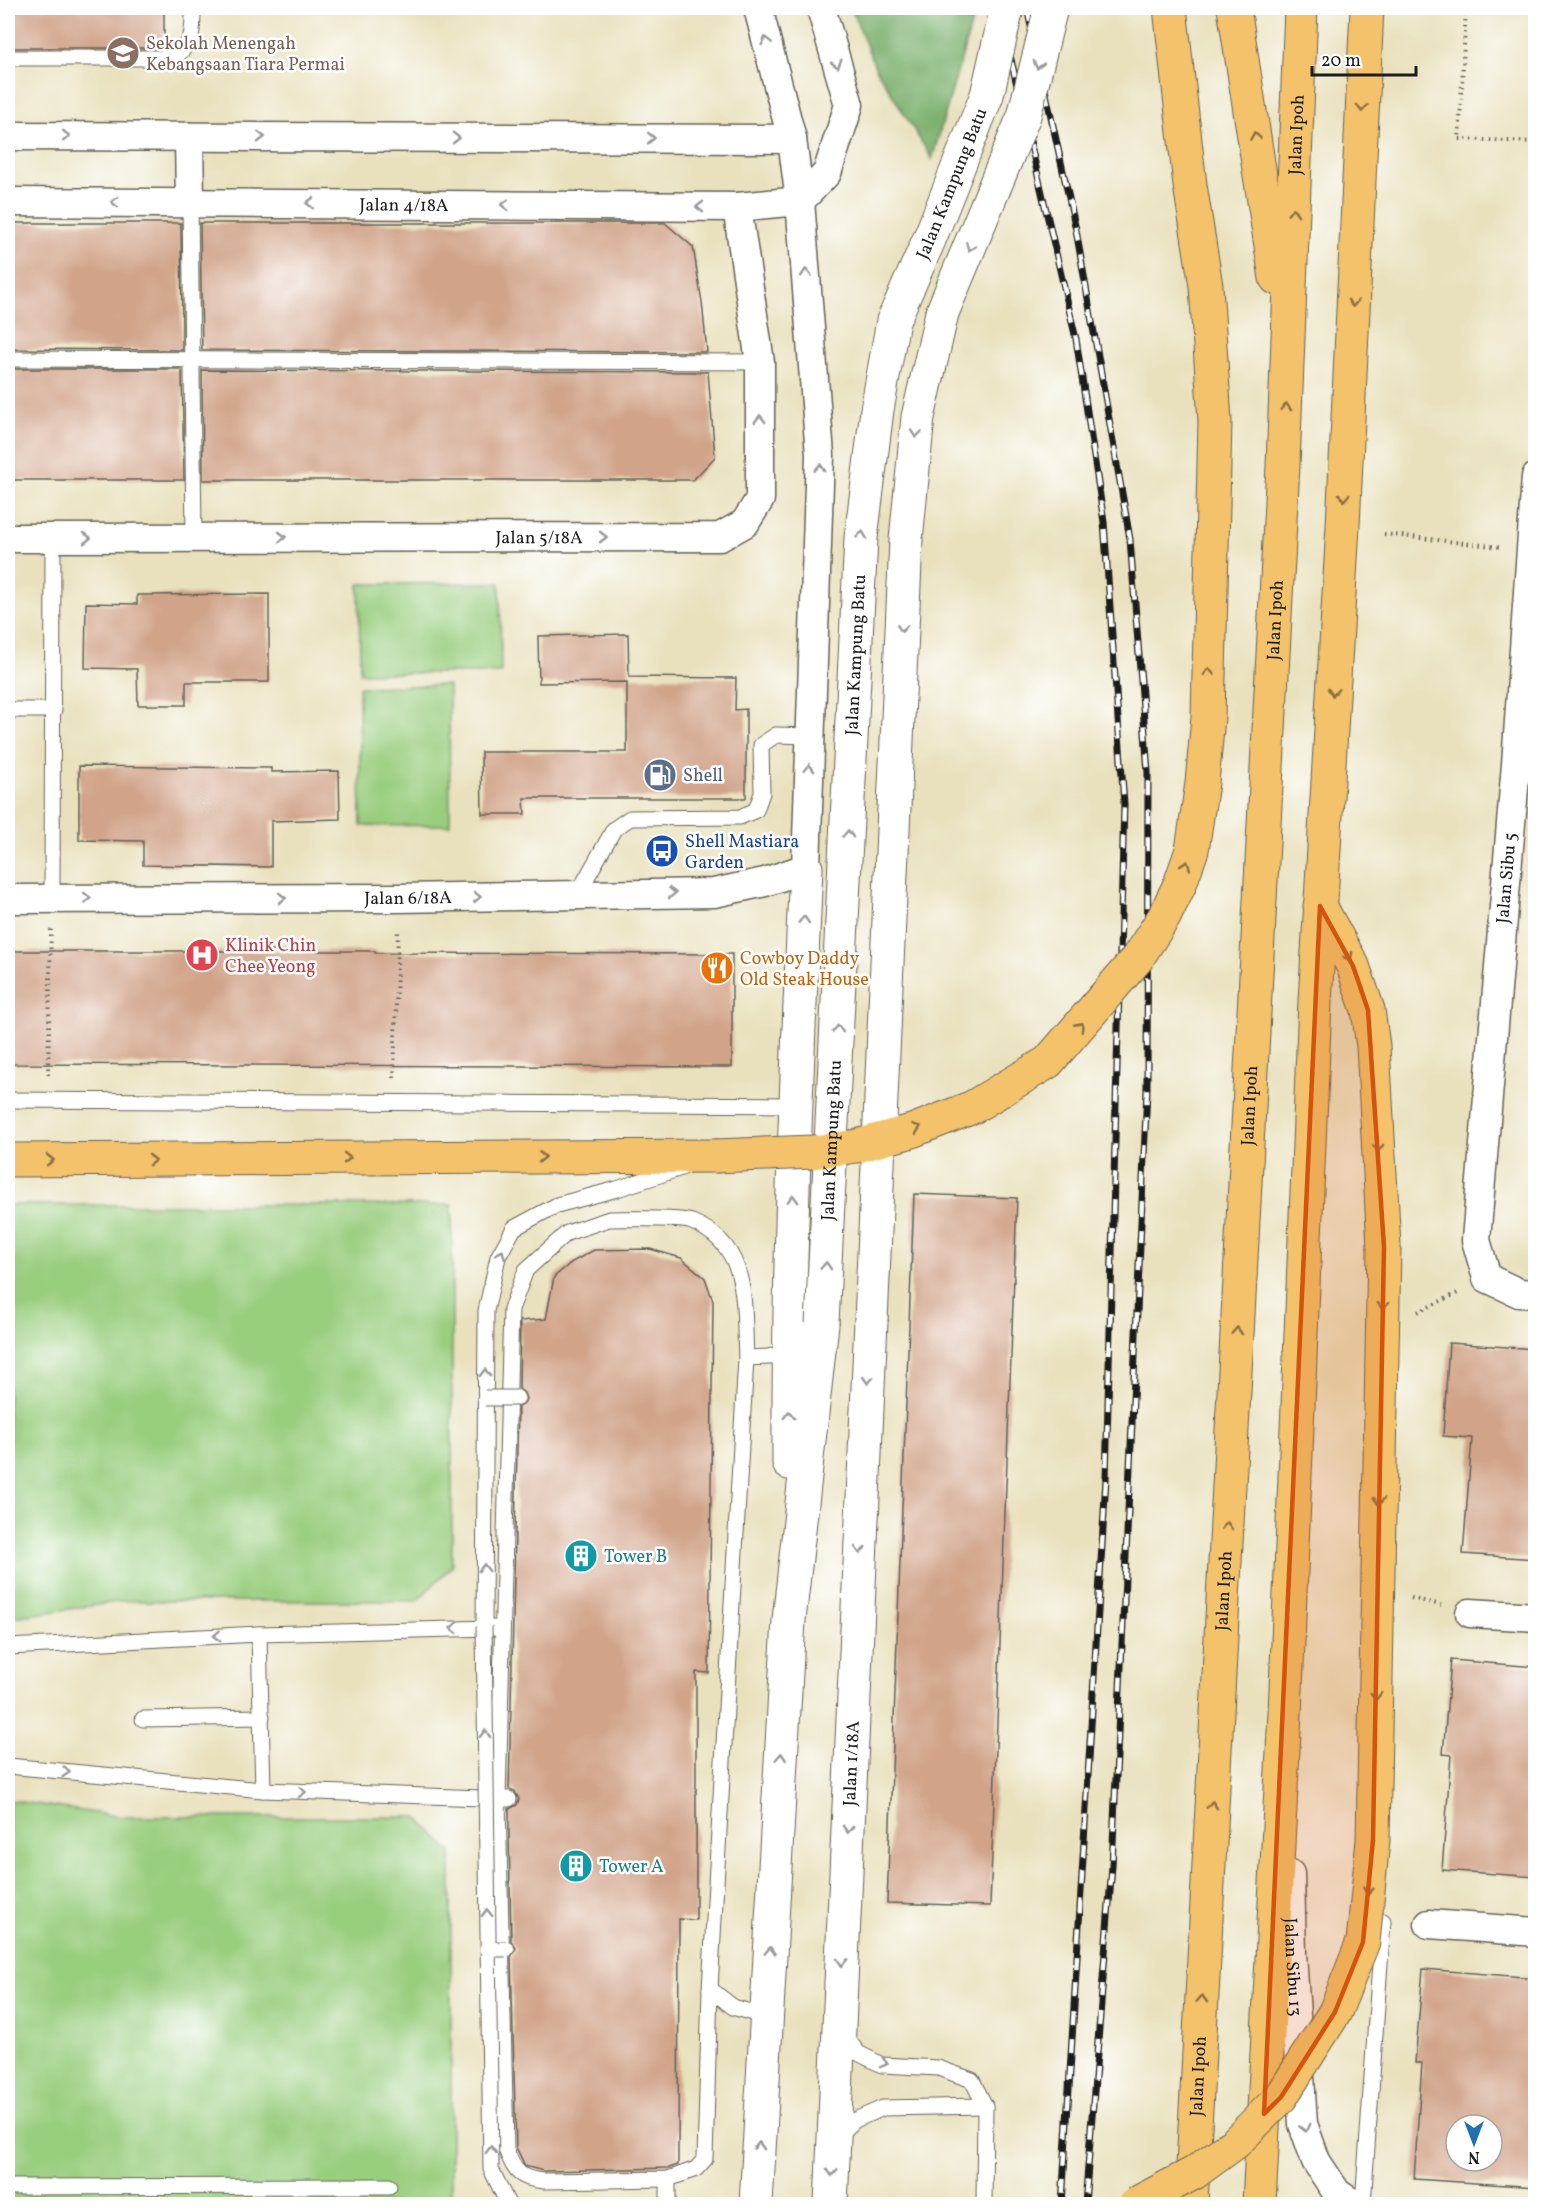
<svg xmlns="http://www.w3.org/2000/svg" width="1543" height="2212" font-family="Vollkorn,serif">
	<style>
		.green { fill: #9ace7f; stroke: #5b754e; stroke-width: 1.5 }
		.forest { fill: #7bb16e; stroke: #4c6645; stroke-width: 1.5 }
		.building { fill: #d1a48a; fill-rule: evenodd }
		.lines { fill: none; stroke-linecap: round; stroke-linejoin: round }
		.service-casing { stroke: #646155; stroke-width: 17 }
		.minor-casing { stroke: #646155; stroke-width: 31 }
		.tertiary-casing { stroke: #646155; stroke-width: 35 }
		.trunk-casing { stroke: #646155; stroke-width: 35 }
		.path { stroke: #646155; stroke-width: 4; stroke-dasharray: 1.5 4.5; stroke-linecap: butt }
		.service { stroke: #fff; stroke-width: 15 }
		.minor { stroke: #fff; stroke-width: 28 }
		.tertiary { stroke: #fff; stroke-width: 33 }
		.trunk { stroke: #f4c26a; stroke-width: 33 }
		.rail-casing { stroke: #1c1c1c; stroke-width: 7 }
		.rail { stroke: #fff; stroke-width: 4.5; stroke-dasharray: 14; stroke-linecap: butt }
		.service-bridge-casing { stroke: #646155; stroke-width: 17; stroke-linecap: butt }
		.tertiary-bridge-casing { stroke: #646155; stroke-width: 35; stroke-linecap: butt }
		.trunk-bridge-casing { stroke: #646155; stroke-width: 35; stroke-linecap: butt }
		.service-bridge { stroke: #fff; stroke-width: 15 }
		.tertiary-bridge { stroke: #fff; stroke-width: 33 }
		.trunk-bridge { stroke: #f4c26a; stroke-width: 33 }
		.oneway { stroke: #999 }
		.oneway2 { stroke: #886f43 }
		.marked { fill: #d4530e; fill-opacity: 0.2; stroke: #d4530e; stroke-width: 4.5; stroke-linejoin: round }
		.labels { text-anchor: middle; stroke-width: 5; stroke-linejoin: round; paint-order: stroke }
		.education-label { font-size: 18px; fill: #785e54; stroke: #fff; text-anchor: start }
		.street-label { font-size: 18px; fill: #1c1c1c; stroke: #fff }
		.service-label { font-size: 18px; fill: #4e5e75; stroke: #fff; text-anchor: start }
		.transit-label { font-size: 18px; fill: #164399; stroke: #fff; text-anchor: start }
		.health-label { font-size: 18px; fill: #be3a42; stroke: #fff; text-anchor: start }
		.food-label { font-size: 18px; fill: #c56008; stroke: #fff; text-anchor: start }
		.culture-label { font-size: 18px; fill: #0d838f; stroke: #fff; text-anchor: start }
	</style>
	<rect width="100%" height="100%" fill="#fff"/>
	<filter id="ink" filterUnits="userSpaceOnUse"><feTurbulence type="fractalNoise" baseFrequency=".0167" numOctaves="2"/><feDisplacementMap in="SourceGraphic" scale="12" xChannelSelector="R" yChannelSelector="G"/><feConvolveMatrix kernelMatrix="1 2 1 2 8 2 1 2 1" color-interpolation-filters="sRGB"/></filter>
	<filter id="wash" filterUnits="userSpaceOnUse"><feTurbulence type="fractalNoise" baseFrequency=".008" numOctaves="4" result="noise"/><feDisplacementMap in="SourceGraphic" scale="24" xChannelSelector="R" yChannelSelector="G"/><feGaussianBlur stdDeviation="1.35" result="paint"/><feColorMatrix in="noise" values="0 0 0 0 0 0 0 0 0 0 0 0 0 0 0 0 0 1.4 0 .05"/><feComposite in="paint" operator="in"/></filter>
	<g filter="url(#wash)">
		<rect width="100%" height="100%" fill="#e9e1be"/>
		<!-- green -->
		<g class="green">
			<polygon points="500,583 501,673 360,673 359,584"/>
			<polygon points="449,685 450,825 361,826 359,687"/>
			<polygon points="8,1205 452,1205 452,1566 417,1601 123,1601 8,1618"/>
			<polygon points="8,1800 123,1817 417,1817 451,1852 451,2204 8,2204"/>
		</g>
		<!-- forest -->
		<polygon class="forest" points="851,8 976,8 932,159 875,67"/>
		<g id="blocks">
			<!-- building -->
			<g class="building">
				<rect x="8" y="8" width="156" height="40"/>
				<polygon points="8,223 181,223 182,350 8,349"/>
				<polygon points="200,223 665,223 693,247 702,302 707,352 202,350"/>
				<polygon points="8,369 182,369 184,480 8,480"/>
				<polygon points="202,370 708,372 715,457 693,480 203,480"/>
				<polygon points="269,594 269,682 186,682 186,705 138,705 137,669 85,668 86,603 137,604 137,595"/>
				<polygon points="628,634 629,677 736,678 735,710 746,709 746,798 524,798 525,814 482,814 481,752 627,752 627,682 539,683 538,636"/>
				<polygon points="79,766 271,768 271,772 339,771 340,819 271,821 271,867 143,865 143,841 79,840"/>
				<polygon points="8,951 375,951 375,953 732,954 732,1067 8,1064"/>
				<polygon points="914,1194 1017,1198 990,1906 887,1903"/>
				<polygon points="650,1249 681,1258 705,1278 713,1301 709,1673 696,1672 696,1920 679,1919 678,2165 669,2168 543,2171 525,2166 516,2147 511,1957 516,1948 511,1941 509,1833 509,1809 517,1805 519,1799 515,1791 509,1789 518,1407 524,1403 526,1399 524,1393 519,1389 520,1321 546,1319 554,1277 572,1262 594,1250"/>
				<polygon points="1449,1343 1536,1349 1536,1559 1463,1554 1472,1438 1443,1436"/>
				<polygon points="1451,1660 1536,1667 1536,1877 1442,1870 1451,1755 1443,1754"/>
				<path d="M1423 1969 1536 1978V2187L1414 2179 1422 2063H1415ZM1456 2125H1492V2161H1456Z"/>
			</g>
		</g>
	</g>
	<g filter="url(#ink)">
		<use href="#blocks" fill-opacity="0" stroke="#646155" stroke-width="1.5"/>
		<g class="lines">
			<!-- service casing -->
			<g class="service-casing">
				<g id="service">
					<path d="M8 58H174C194 42 193 32 193 8"/>
					<polyline points="190,202 194,537"/>
					<polyline points="8,359 760,362"/>
					<polyline points="8,710 54,710"/>
					<polyline points="577,895 614,829 630,818 740,817 756,810 762,793 761,745 776,735 810,736"/>
					<polyline points="52,898 53,538"/>
					<polyline points="8,1100 796,1105"/>
					<path d="M609 1219C625 1219 680 1217 692 1222 751 1246 743 1304 746 1358L710 1989 705 2159 696 2169 668 2179 544 2181C520 2179 514 2172 506 2149L498 1798 511 1309 526 1270 567 1233Z"/>
					<polyline points="746,1358 769,1357 789,1351"/>
					<polyline points="484,1626 486,1311 498,1257 514,1228 557,1205 617,1189 684,1167"/>
					<polyline points="259,1634 263,1790"/>
					<polyline points="8,1647 259,1634 494,1628"/>
					<polyline points="143,1719 262,1717"/>
					<polyline points="8,1766 263,1790 509,1799"/>
					<polyline points="710,1989 733,2007 766,2017"/>
					<polyline points="843,2033 858,2053 882,2065 938,2068 972,2080 985,2106 984,2204"/>
					<polyline points="836,2138 855,2120 883,2108 985,2106"/>
					<polyline points="8,2187 389,2186"/>
					<polyline points="668,2204 668,2179"/>
					<polyline points="1363,2204 1383,1921"/>
				</g>
			</g>
			<!-- minor casing -->
			<g class="minor-casing">
				<g id="minor">
					<polyline points="8,136 792,139"/>
					<polyline points="189,137 190,202"/>
					<polyline points="800,201 827,173 849,105 821,8"/>
					<path id="s1" d="M8 202 737 207 800 201"/>
					<polyline points="1536,477 1516,764 1476,1240 1487,1278 1519,1293 1536,1294"/>
					<path id="s2" d="M8 538 720 537 745 523 760 499V362L737 207"/>
					<path id="s3" d="M8 899 398 898 714 893 765 882 806 868 820 455 800 201 792 139 758 8"/>
					<polyline points="1470,1613 1536,1617"/>
					<path id="s4" d="M1290 1874 1292 1954 1303 2124 1316 2161 1337 2193 1354 2204"/>
					<polyline points="1429,1924 1536,1932"/>
				</g>
			</g>
			<!-- tertiary casing -->
			<g class="tertiary-casing">
				<g id="tertiary">
					<path d="M789 1463C788 1264 797 1066 806 868"/>
					<polyline points="756,2204 789,1620 822,1324"/>
					<path id="s5" d="M831 2204 871 1321"/>
				</g>
			</g>
			<!-- trunk casing -->
			<g class="trunk-casing">
				<g id="trunk">
					<polyline points="1234,8 1276,278"/>
					<polyline points="1320,906 1353,966 1368,1010 1373,1046 1384,1247"/>
					<polyline points="8,1160 715,1156"/>
					<path id="s6" d="M1191 2204 1283 465 1301 8"/>
					<polyline points="1259,2204 1285,1713 1315,1002 1343,526 1367,8"/>
				</g>
			</g>
			<!-- path -->
			<g class="path">
				<polyline points="1466,8 1459,139 1536,142"/>
				<polyline points="1384,534 1500,547"/>
				<polyline points="48,1075 51,929"/>
				<polyline points="394,1078 398,929"/>
				<polyline points="1418,1312 1460,1292"/>
				<polyline points="1411,1598 1441,1605"/>
			</g>
			<!-- service -->
			<use href="#service" class="service"/>
			<!-- minor -->
			<use href="#minor" class="minor"/>
			<!-- tertiary -->
			<use href="#tertiary" class="tertiary"/>
			<!-- trunk -->
			<use href="#trunk" class="trunk"/>
			<!-- rail casing -->
			<g class="rail-casing">
				<g id="rail">
					<polyline points="999,8 1076,339 1104,522 1124,804 1106,1479 1062,2204"/>
					<polyline points="1027,8 1076,230 1130,539 1148,772 1147,1090 1112,1866 1085,2204"/>
				</g>
			</g>
			<!-- rail -->
			<use href="#rail" class="rail"/>
			<!-- service-bridge casing -->
			<g class="service-bridge-casing">
				<g id="service-bridge">
					<polyline points="485,1398 516,1398"/>
					<polyline points="484,1626 491,2169 508,2204"/>
					<polyline points="487,1949 506,1949"/>
				</g>
			</g>
			<!-- tertiary-bridge casing -->
			<g class="tertiary-bridge-casing">
				<g id="tertiary-bridge">
					<polyline points="871,1321 906,540 918,417 942,313 1024,116 1051,8"/>
					<path id="s7" d="M822 1324 861 538 877 410 893 321 929 240 987 95 1007 8"/>
				</g>
			</g>
			<!-- trunk-bridge casing -->
			<g class="trunk-bridge-casing">
				<g id="trunk-bridge">
					<polyline points="715,1156 813,1152 857,1146 912,1131 973,1107 1048,1062 1136,960 1164,917 1180,884 1192,850 1202,783 1208,717 1215,421 1206,286 1190,185 1170,8"/>
					<polyline points="1135,2204 1194,2173 1235,2143 1281,2097 1335,2012 1363,1942 1373,1840 1384,1247"/>
				</g>
			</g>
			<!-- service-bridge -->
			<use href="#service-bridge" class="service-bridge"/>
			<!-- tertiary-bridge -->
			<use href="#tertiary-bridge" class="tertiary-bridge"/>
			<!-- trunk-bridge -->
			<use href="#trunk-bridge" class="trunk-bridge"/>
		</g>
		<!-- one-way arrows -->
		<defs><path id="oneway-chevron" d="M-2-3.5L2.5 0L-2 3.5" fill="none" stroke-width="1.6" stroke-linecap="round" stroke-linejoin="round" transform="scale(1.5)"/></defs>
		<g class="oneway">
			<use href="#oneway-chevron" transform="translate(766 41) rotate(-104)"/>
			<use href="#oneway-chevron" transform="translate(837 64) rotate(74)"/>
			<use href="#oneway-chevron" transform="translate(1038 65) rotate(105)"/>
			<use href="#oneway-chevron" transform="translate(66 136)"/>
			<use href="#oneway-chevron" transform="translate(261 137)"/>
			<use href="#oneway-chevron" transform="translate(456 138)"/>
			<use href="#oneway-chevron" transform="translate(651 138)"/>
			<use href="#oneway-chevron" transform="translate(115 202) rotate(-180)"/>
			<use href="#oneway-chevron" transform="translate(310 203) rotate(-180)"/>
			<use href="#oneway-chevron" transform="translate(505 205) rotate(-180)"/>
			<use href="#oneway-chevron" transform="translate(700 207) rotate(-180)"/>
			<use href="#oneway-chevron" transform="translate(970 247) rotate(112)"/>
			<use href="#oneway-chevron" transform="translate(806 273) rotate(-94)"/>
			<use href="#oneway-chevron" transform="translate(760 419) rotate(-90)"/>
			<use href="#oneway-chevron" transform="translate(916 434) rotate(96)"/>
			<use href="#oneway-chevron" transform="translate(820 468) rotate(-88)"/>
			<use href="#oneway-chevron" transform="translate(862 535) rotate(-84)"/>
			<use href="#oneway-chevron" transform="translate(282 537)"/>
			<use href="#oneway-chevron" transform="translate(603 537)"/>
			<use href="#oneway-chevron" transform="translate(87 538)"/>
			<use href="#oneway-chevron" transform="translate(902 628) rotate(93)"/>
			<use href="#oneway-chevron" transform="translate(809 768) rotate(-88)"/>
			<use href="#oneway-chevron" transform="translate(848 834) rotate(-87)"/>
			<use href="#oneway-chevron" transform="translate(672 893) rotate(-1)"/>
			<use href="#oneway-chevron" transform="translate(477 897) rotate(-1)"/>
			<use href="#oneway-chevron" transform="translate(87 898)"/>
			<use href="#oneway-chevron" transform="translate(282 898)"/>
			<use href="#oneway-chevron" transform="translate(804 920) rotate(-88)"/>
			<use href="#oneway-chevron" transform="translate(838 1029) rotate(-87)"/>
			<use href="#oneway-chevron" transform="translate(793 1199) rotate(-88)"/>
			<use href="#oneway-chevron" transform="translate(501 1254) rotate(-66)"/>
			<use href="#oneway-chevron" transform="translate(826 1266) rotate(-87)"/>
			<use href="#oneway-chevron" transform="translate(485 1373) rotate(-90)"/>
			<use href="#oneway-chevron" transform="translate(868 1380) rotate(93)"/>
			<use href="#oneway-chevron" transform="translate(789 1415) rotate(-90)"/>
			<use href="#oneway-chevron" transform="translate(860 1550) rotate(93)"/>
			<use href="#oneway-chevron" transform="translate(484 1568) rotate(-90)"/>
			<use href="#oneway-chevron" transform="translate(454 1628) rotate(179)"/>
			<use href="#oneway-chevron" transform="translate(217 1636) rotate(177)"/>
			<use href="#oneway-chevron" transform="translate(485 1734) rotate(-90)"/>
			<use href="#oneway-chevron" transform="translate(781 1757) rotate(-87)"/>
			<use href="#oneway-chevron" transform="translate(66 1772) rotate(5)"/>
			<use href="#oneway-chevron" transform="translate(302 1792) rotate(2)"/>
			<use href="#oneway-chevron" transform="translate(848 1829) rotate(93)"/>
			<use href="#oneway-chevron" transform="translate(487 1913) rotate(-91)"/>
			<use href="#oneway-chevron" transform="translate(770 1951) rotate(-87)"/>
			<use href="#oneway-chevron" transform="translate(842 1962) rotate(93)"/>
			<use href="#oneway-chevron" transform="translate(884 2063) rotate(14)"/>
			<use href="#oneway-chevron" transform="translate(1305 2128) rotate(76)"/>
			<use href="#oneway-chevron" transform="translate(759 2146) rotate(-87)"/>
			<use href="#oneway-chevron" transform="translate(491 2150) rotate(-91)"/>
			<use href="#oneway-chevron" transform="translate(832 2172) rotate(93)"/>
		</g>
		<g class="oneway2">
			<use href="#oneway-chevron" transform="translate(1362 108) rotate(93)"/>
			<use href="#oneway-chevron" transform="translate(1255 136) rotate(-99)"/>
			<use href="#oneway-chevron" transform="translate(1293 212) rotate(-88)"/>
			<use href="#oneway-chevron" transform="translate(1353 303) rotate(93)"/>
			<use href="#oneway-chevron" transform="translate(1286 407) rotate(-88)"/>
			<use href="#oneway-chevron" transform="translate(1344 497) rotate(93)"/>
			<use href="#oneway-chevron" transform="translate(1209 672) rotate(-89)"/>
			<use href="#oneway-chevron" transform="translate(1333 692) rotate(93)"/>
			<use href="#oneway-chevron" transform="translate(1186 865) rotate(-71)"/>
			<use href="#oneway-chevron" transform="translate(1349 957) rotate(61)"/>
			<use href="#oneway-chevron" transform="translate(1080 1026) rotate(-48)"/>
			<use href="#oneway-chevron" transform="translate(917 1128) rotate(-20)"/>
			<use href="#oneway-chevron" transform="translate(1378 1148) rotate(87)"/>
			<use href="#oneway-chevron" transform="translate(542 1157)"/>
			<use href="#oneway-chevron" transform="translate(347 1158)"/>
			<use href="#oneway-chevron" transform="translate(50 1160)"/>
			<use href="#oneway-chevron" transform="translate(152 1160)"/>
			<use href="#oneway-chevron" transform="translate(1383 1306) rotate(91)"/>
			<use href="#oneway-chevron" transform="translate(1237 1331) rotate(-87)"/>
			<use href="#oneway-chevron" transform="translate(1379 1501) rotate(91)"/>
			<use href="#oneway-chevron" transform="translate(1227 1526) rotate(-87)"/>
			<use href="#oneway-chevron" transform="translate(1376 1696) rotate(91)"/>
			<use href="#oneway-chevron" transform="translate(1212 1805) rotate(-87)"/>
			<use href="#oneway-chevron" transform="translate(1368 1891) rotate(96)"/>
			<use href="#oneway-chevron" transform="translate(1202 1999) rotate(-87)"/>
		</g>
	</g>
	<!-- marked area -->
	<path class="marked" d="M1320 906 1353 966 1368 1010 1384 1247 1373 1840 1363 1942 1335 2012 1281 2097 1264 2114Z"/>
	<!-- icons -->
	<defs>
		<g id="school-disc" transform="scale(1.725)"><circle r="9.5" fill="#8d6e63" stroke="#fff"/><path d="M0-5L7-2L0 1L-7-2ZM-4 1L0 2.5L4 1V4Q0 6-4 4Z" fill="#fff"/></g>
		<g id="fuel-disc" transform="scale(1.725)"><circle r="9.5" fill="#5c6f8a" stroke="#fff"/><path d="M-5.5-6h7V0h2V4h1.3V-2.5L3-4.5l.8-.8L6-3V5H2.5V1h-1V6h-7ZM-4.2-4.7v3.2H.2V-4.7Z" fill="#fff"/></g>
		<g id="bus-disc" transform="scale(1.725)"><circle r="9.5" fill="#1a4fb4" stroke="#fff"/><path d="M-5-6H5V4H4V6H2V4H-2V6H-4V4H-5ZM-3.5-4V0h7V-4ZM-3.5 1.2v1.5H-2V1.2ZM2 1.2v1.5H3.5V1.2Z" fill="#fff"/></g>
		<g id="hospital-disc" transform="scale(1.725)"><circle r="9.5" fill="#e0444e" stroke="#fff"/><path d="M-5-5h3v3.5h4V-5h3V5h-3V1.5h-4V5h-3Z" fill="#fff"/></g>
		<g id="restaurant-disc" transform="scale(1.725)"><circle r="9.5" fill="#e8710a" stroke="#fff"/><path d="M-5-6h1v4h1v-4h1v4h1v-4h1v5L-1.5 .5V6h-2V.5L-5-1ZM5-6V6H3V1.5H1.5Q1.5-4 5-6Z" fill="#fff"/></g>
		<g id="building-disc" transform="scale(1.725)"><circle r="9.5" fill="#0f9aa8" stroke="#fff"/><path d="M-4-6H4V6H1V3H-1V6H-4ZM-2.5-4.3h1.7v1.8h-1.7ZM.8-4.3h1.7v1.8H.8ZM-2.5-1h1.7V.8h-1.7ZM.8-1h1.7V.8H.8Z" fill="#fff"/></g>
	</defs>
	<g fill-rule="evenodd">
		<use href="#school-disc" x="123" y="53"/>
		<use href="#fuel-disc" x="660" y="775"/>
		<use href="#bus-disc" x="662" y="851"/>
		<use href="#hospital-disc" x="202" y="955"/>
		<use href="#restaurant-disc" x="717" y="968"/>
		<use href="#building-disc" x="581" y="1556"/>
		<use href="#building-disc" x="576" y="1866"/>
	</g>
	<g class="labels">
		<!-- education labels -->
		<g class="education-label">
			<text x="146" y="49">Sekolah Menengah<tspan x="146" dy="21">Kebangsaan Tiara Permai</tspan></text>
		</g>
		<!-- street labels -->
		<g class="street-label">
			<text dy="6" stroke="none"><textPath href="#s6" startOffset="2072">Jalan Ipoh</textPath></text>
			<text dy="6" stroke="none"><textPath href="#s7" startOffset="1156">Jalan Kampung Batu</textPath></text>
			<text dy="6" stroke="none"><textPath href="#s1" startOffset="396">Jalan 4/18A</textPath></text>
			<text dy="6" stroke="none"><textPath href="#s2" startOffset="531">Jalan 5/18A</textPath></text>
			<text dy="6" stroke="none"><textPath href="#s6" startOffset="1586">Jalan Ipoh</textPath></text>
			<text dy="6" stroke="none"><textPath href="#s7" startOffset="670">Jalan Kampung Batu</textPath></text>
			<text transform="translate(1506 878) rotate(-85)" y="6">Jalan Sibu 5</text>
			<text dy="6" stroke="none"><textPath href="#s3" startOffset="400">Jalan 6/18A</textPath></text>
			<text dy="6" stroke="none"><textPath href="#s6" startOffset="1100">Jalan Ipoh</textPath></text>
			<text dy="6" stroke="none"><textPath href="#s7" startOffset="184">Jalan Kampung Batu</textPath></text>
			<text dy="6" stroke="none"><textPath href="#s6" startOffset="614">Jalan Ipoh</textPath></text>
			<text dy="6" stroke="none"><textPath href="#s5" startOffset="441">Jalan 1/18A</textPath></text>
			<text dy="6" stroke="none"><textPath href="#s4" startOffset="93">Jalan Sibu 13</textPath></text>
			<text dy="6" stroke="none"><textPath href="#s6" startOffset="128">Jalan Ipoh</textPath></text>
		</g>
		<!-- service labels -->
		<g class="service-label">
			<text x="683" y="781">Shell</text>
		</g>
		<!-- transit labels -->
		<g class="transit-label">
			<text x="685" y="847">Shell Mastiara<tspan x="685" dy="21">Garden</tspan></text>
		</g>
		<!-- health labels -->
		<g class="health-label">
			<text x="225" y="951">Klinik Chin<tspan x="225" dy="21">Chee Yeong</tspan></text>
		</g>
		<!-- food labels -->
		<g class="food-label">
			<text x="740" y="964">Cowboy Daddy<tspan x="740" dy="21">Old Steak House</tspan></text>
		</g>
		<!-- culture labels -->
		<g class="culture-label">
			<text x="604" y="1562">Tower B</text>
			<text x="599" y="1872">Tower A</text>
		</g>
	</g>
	<!-- margin -->
	<rect width="1543" height="2212" fill="none" stroke="#fff" stroke-width="30"/>
	<!-- north arrow -->
	<g transform="translate(1474 2143) rotate(180)"><circle r="28" fill="#ffffff" stroke="#a4a4a4" stroke-width="1.5"/>
	<path d="M0-4.5L10 22L0 15L-10 22Z" fill="#1f6fb2"/>
	<text y="-9" font-size="16" font-weight="bold" text-anchor="middle" fill="#1c1c1c">N</text>
	</g>
	<!-- scale -->
	<path d="M1312 66v9h104v-9" fill="none" stroke="#1c1c1c" stroke-width="3"/>
	<text x="1321" y="66" font-size="18" fill="#1c1c1c" stroke="#ffffff" stroke-width="4.5" paint-order="stroke">20 m</text>
</svg>
